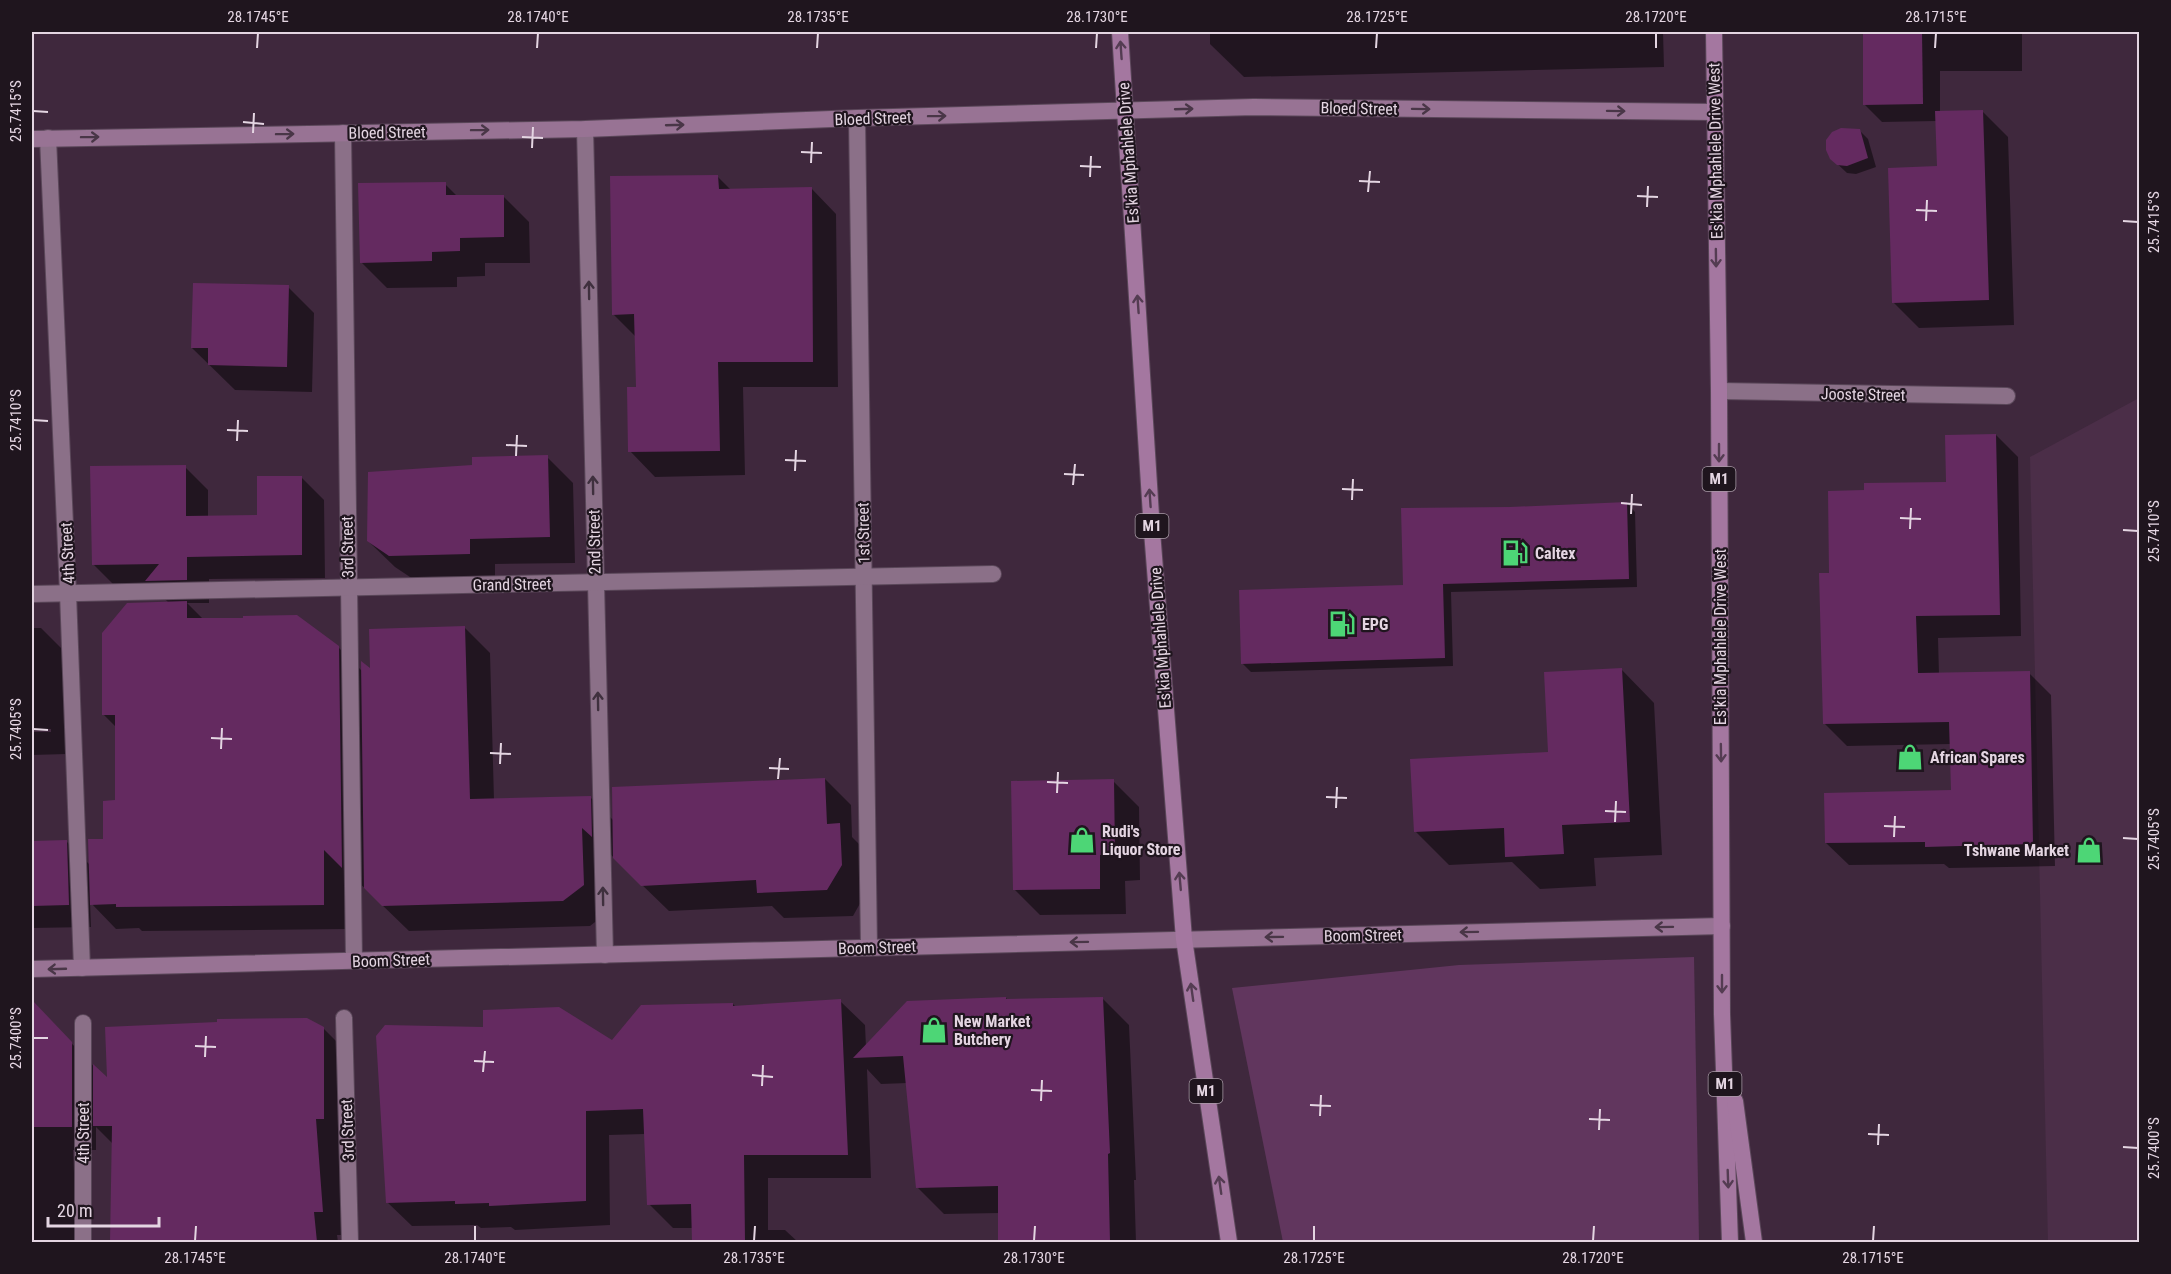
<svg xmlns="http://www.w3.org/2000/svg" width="2171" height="1274" font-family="'Roboto Condensed',sans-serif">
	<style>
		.built { fill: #4b2e48 }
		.green { fill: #61365e }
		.shadow { fill: #0007 }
		.building { fill: #642a60 }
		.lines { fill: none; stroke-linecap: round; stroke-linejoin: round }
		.minor-casing { stroke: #5a4759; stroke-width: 18 }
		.secondary-casing { stroke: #5a4759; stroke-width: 18 }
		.primary-casing { stroke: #5a4759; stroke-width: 18 }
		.minor { stroke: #8b7088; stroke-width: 16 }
		.secondary { stroke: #987394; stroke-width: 16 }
		.primary { stroke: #a477a0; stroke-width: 16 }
		.oneway { stroke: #543c52 }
		.oneway2 { stroke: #493647 }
		.oneway3 { stroke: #3f303e }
		.ticks { fill: none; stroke: #e4d5e2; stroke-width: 2 }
		.labels { text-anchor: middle; stroke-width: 4.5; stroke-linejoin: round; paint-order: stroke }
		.shield { fill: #1f151e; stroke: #a99ba7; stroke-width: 1.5 }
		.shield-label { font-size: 15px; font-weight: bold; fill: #e4d5e2 }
		.street-label { font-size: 16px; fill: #e4d5e2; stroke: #1f151e }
		.poi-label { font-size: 16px; font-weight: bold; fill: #e4d5e2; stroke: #1f151e; text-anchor: start }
		.neatline { fill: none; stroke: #e4d5e2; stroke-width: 2 }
		.ticks-label { font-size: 15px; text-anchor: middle; fill: #e4d5e2 }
	</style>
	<rect width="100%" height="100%" fill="#3f283d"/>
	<!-- built -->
	<polygon class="built" points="2139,398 2139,1242 2048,1242 2030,457"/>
	<!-- green -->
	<polygon class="green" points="1694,957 1699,1242 1283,1242 1232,988 1459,965"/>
	<!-- shadow -->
	<g class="shadow">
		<polygon points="1210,32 1663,32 1664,67 1244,77 1210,44"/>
		<polygon points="1864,32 2022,32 2022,71 1940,71 1940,112 1982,111 2008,137 2014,325 1919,328 1893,302 1938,168 1937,121 1882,122 1864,104"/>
		<polygon points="1859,130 1868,139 1876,167 1856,174 1847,173 1831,158"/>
		<polygon points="718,177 731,190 811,188 836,214 838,387 743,387 745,475 655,477 630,451 637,388 636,337 613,314"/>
		<polygon points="445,184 458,197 503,196 529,222 530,263 485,263 485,276 457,277 457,287 387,288 361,262"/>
		<polygon points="288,287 314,313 312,392 235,390 192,348"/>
		<polygon points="1996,435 2018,457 2021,636 1938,638 1939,674 2029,673 2051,695 2055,866 1949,868 1944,864 1849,865 1826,843 1953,792 1951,744 1847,746 1824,723 1831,574 1947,484"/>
		<polygon points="547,457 573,483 575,563 495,564 495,580 416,581 395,567 368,541 473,467"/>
		<polygon points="185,467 208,490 208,517 259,516 301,477 324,500 325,578 209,579 209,603 187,603 204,620 338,647 362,671 371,671 464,627 490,653 494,800 590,797 614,821 825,779 851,805 852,837 866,851 867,891 853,916 784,918 772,906 669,911 607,851 609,911 590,926 409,931 348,872 348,929 142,931 139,928 116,929 90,902 91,927 32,928 32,842 66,841 90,865 105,840 117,801 116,727 103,714 169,603 152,587 116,587 93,564"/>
		<polygon points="1627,503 1635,512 1637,587 1451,592 1453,666 1251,672 1242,663 1405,587"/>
		<polygon points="32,628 41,628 65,652 67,754 32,755 32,732 51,732 51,729 32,729"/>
		<polygon points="1621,669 1654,703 1662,855 1594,858 1596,886 1540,889 1512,862 1449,865 1416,832 1550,753"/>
		<polygon points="1113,781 1139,807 1140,880 1125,881 1126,914 1040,915 1014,889"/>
		<polygon points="1006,998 1008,1000 1102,998 1129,1025 1136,1180 1134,1180 1136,1242 1000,1242 1000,1213 944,1214 917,1187 908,1083 881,1084 867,1069 871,1178 768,1178 768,1230 785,1230 798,1242 693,1242 693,1228 673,1228 649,1204 645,1134 609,1135 610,1225 515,1230 511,1227 481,1228 477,1225 412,1226 387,1202 612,1042 733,1004 736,1007 840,1001 865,1025 866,1047"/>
		<polygon points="46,1017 108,1081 323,1028 347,1052 346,1235 337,1235 338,1242 111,1242 113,1144 96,1127 96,1150 73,1150 77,1242 32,1242 32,1018"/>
	</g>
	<!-- building -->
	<g class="building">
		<polygon points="1863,32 1922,32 1923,104 1863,105"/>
		<polygon points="1983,110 1989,300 1892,303 1888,168 1937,166 1935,111"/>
		<polygon points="1841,128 1860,129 1868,158 1847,166 1837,165 1830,159 1826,150 1826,140 1832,132"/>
		<polygon points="718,175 719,189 812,187 813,362 718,362 720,451 628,452 627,387 636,387 634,314 612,315 610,176"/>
		<polygon points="446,182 446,195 504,195 504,237 460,238 460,251 432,252 432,261 360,263 358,183"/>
		<polygon points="193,283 289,285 287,367 208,365 208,348 191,348"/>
		<polygon points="1996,434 2000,615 1916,616 1918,673 2030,671 2033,844 1925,847 1925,842 1825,843 1824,793 1951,790 1949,722 1823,724 1819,573 1829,573 1828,491 1864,490 1864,483 1946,482 1945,435"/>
		<polygon points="548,455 550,537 470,539 470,554 389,556 367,541 368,472 472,465 472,457"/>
		<polygon points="186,465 186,516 257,515 257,476 302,476 302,555 187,557 187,580 145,581 159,564 92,565 90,466"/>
		<polygon points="1627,502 1629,579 1443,584 1445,658 1241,664 1239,590 1403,585 1401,508 1510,507"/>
		<polygon points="187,601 187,618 243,618 243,616 297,615 339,646 342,868 324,850 324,905 116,907 116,904 90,905 88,839 103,839 103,801 115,800 115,715 102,715 102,633 127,603"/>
		<polygon points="465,626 470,799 591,796 592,837 582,828 584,885 563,901 382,906 364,888 361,661 370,668 369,629"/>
		<polygon points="1622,668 1630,822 1562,825 1564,854 1505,857 1504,828 1414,832 1410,759 1548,752 1544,672"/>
		<polygon points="825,778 827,824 840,823 842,865 827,890 757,893 756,880 641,886 613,858 612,787"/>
		<polygon points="1114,779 1115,855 1100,855 1100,889 1013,890 1011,781"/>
		<polygon points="67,840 69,905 32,906 32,841"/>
		<polygon points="1006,997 1006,999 1103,997 1110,1153 1108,1154 1110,1242 998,1242 998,1186 916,1188 903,1056 853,1058 907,1001"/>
		<polygon points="841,999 848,1155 744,1155 745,1242 692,1242 691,1204 647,1205 643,1109 586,1111 586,1201 489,1206 489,1203 455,1204 455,1201 386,1203 376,1036 385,1025 483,1027 483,1010 559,1007 612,1040 641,1005 733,1003 733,1006"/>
		<polygon points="32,1000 72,1042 72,1127 32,1127"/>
		<polygon points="307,1018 324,1027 324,1119 316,1119 323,1212 314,1212 317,1242 110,1242 112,1126 93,1126 93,1064 107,1077 105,1027 217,1022 217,1019"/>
	</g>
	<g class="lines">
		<!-- minor casing -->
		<g class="minor-casing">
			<g id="minor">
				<polyline points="857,118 869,948"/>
				<polyline points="585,129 605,955"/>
				<polyline points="343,133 354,961"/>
				<polyline points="48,138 68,593 82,968"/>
				<polyline points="1719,391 2007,396"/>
				<polyline points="32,594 993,574"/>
				<polyline points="344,1018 350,1242"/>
				<polyline points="83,1023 83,1242"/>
			</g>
		</g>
		<!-- secondary casing -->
		<g class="secondary-casing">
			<g id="secondary">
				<polyline points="32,139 585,129 857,118 1254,107 1715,112"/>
				<polyline points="32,969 1722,926"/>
			</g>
		</g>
		<!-- primary casing -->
		<g class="primary-casing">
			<g id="primary">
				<polyline points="1120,32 1152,531 1184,939 1229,1242"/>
				<polyline points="1714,32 1719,391 1722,1014 1730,1242"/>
				<polyline points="1735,1101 1754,1242"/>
			</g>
		</g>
		<!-- minor -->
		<use href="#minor" class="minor"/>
		<!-- secondary -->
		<use href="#secondary" class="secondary"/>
		<!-- primary -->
		<use href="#primary" class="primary"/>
	</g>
	<!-- one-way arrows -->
	<defs><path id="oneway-shaft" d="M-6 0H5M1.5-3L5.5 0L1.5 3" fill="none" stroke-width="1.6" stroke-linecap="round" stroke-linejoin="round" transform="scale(1.5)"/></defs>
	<g class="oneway">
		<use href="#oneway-shaft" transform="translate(1121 50) rotate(-94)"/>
		<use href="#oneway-shaft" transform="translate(1716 258) rotate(89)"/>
		<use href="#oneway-shaft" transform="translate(1138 304) rotate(-94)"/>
		<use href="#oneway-shaft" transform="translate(1719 453) rotate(90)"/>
		<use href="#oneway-shaft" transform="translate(1150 498) rotate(-94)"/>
		<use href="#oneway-shaft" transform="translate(1721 753) rotate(89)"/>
		<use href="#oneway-shaft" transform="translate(1180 881) rotate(-95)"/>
		<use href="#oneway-shaft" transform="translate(1722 984) rotate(90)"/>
		<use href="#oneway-shaft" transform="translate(1192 992) rotate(-98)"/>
		<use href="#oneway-shaft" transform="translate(1728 1179) rotate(88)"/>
		<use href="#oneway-shaft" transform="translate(1220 1185) rotate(-98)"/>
	</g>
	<g class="oneway2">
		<use href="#oneway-shaft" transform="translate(1184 109) rotate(-2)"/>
		<use href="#oneway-shaft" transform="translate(1421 109) rotate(1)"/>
		<use href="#oneway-shaft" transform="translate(1616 111) rotate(1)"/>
		<use href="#oneway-shaft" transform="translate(937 116) rotate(-1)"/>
		<use href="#oneway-shaft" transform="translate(675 125) rotate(-2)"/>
		<use href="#oneway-shaft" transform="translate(480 130) rotate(-1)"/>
		<use href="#oneway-shaft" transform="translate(285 134) rotate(-1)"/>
		<use href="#oneway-shaft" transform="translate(90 137) rotate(-1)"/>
		<use href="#oneway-shaft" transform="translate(1664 927) rotate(179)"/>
		<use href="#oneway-shaft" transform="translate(1469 932) rotate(179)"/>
		<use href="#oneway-shaft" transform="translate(1274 937) rotate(179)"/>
		<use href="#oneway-shaft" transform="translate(1079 942) rotate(179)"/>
		<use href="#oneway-shaft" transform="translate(57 969) rotate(178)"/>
	</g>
	<g class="oneway3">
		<use href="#oneway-shaft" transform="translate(589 290) rotate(-91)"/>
		<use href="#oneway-shaft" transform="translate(593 485) rotate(-91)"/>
		<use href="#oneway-shaft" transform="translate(598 701) rotate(-91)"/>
		<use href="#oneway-shaft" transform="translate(603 896) rotate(-91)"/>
	</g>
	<!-- ticks -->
	<path class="ticks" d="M257 48 258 33M537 48 538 33M817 48 818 33M1096 48 1097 33M1376 48 1377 33M1656 48V33M1935 48 1936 33M33 111 48 112M243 122 264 124M253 133 254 113M522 137 543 138M532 148 533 127M801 152 822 153M811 163 812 142M1080 166 1101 167M1090 177 1091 156M1359 181 1380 182M1368 192 1370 171M1637 196 1658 197M1647 207 1648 186M1916 210 1937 211M1926 221 1927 200M2123 221 2138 222M33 420 48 421M227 430 248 431M237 441 238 420M506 445 527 446M516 456 517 435M785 460 806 461M795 471 796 450M1064 474 1084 475M1073 485 1075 464M1342 489 1363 490M1352 500 1353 479M1621 503 1642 505M1631 514 1632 494M1900 518 1921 519M1910 529 1911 508M2123 530 2138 531M33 729 48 730M211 738 232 739M221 749 222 728M490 753 511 754M500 764 501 743M769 768 789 769M778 779 780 758M1047 782 1068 783M1057 793 1058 772M1326 797 1347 798M1336 808 1337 787M1605 811 1626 812M1615 822 1616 801M1884 826 1905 827M1894 837 1895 816M2123 838 2138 839M33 1038H48M195 1046 216 1047M205 1057 206 1036M474 1061 494 1062M483 1072 485 1051M752 1075 773 1077M762 1086 763 1065M1031 1090 1052 1091M1041 1101 1042 1080M1310 1105 1331 1106M1320 1116 1321 1095M1589 1119 1610 1120M1599 1130 1600 1109M1868 1134 1889 1135M1878 1145 1879 1124M2123 1147 2138 1148M195 1241 196 1226M475 1241V1226M754 1241 755 1226M1034 1241 1035 1226M1314 1241V1226M1593 1241 1594 1226M1873 1241 1874 1226"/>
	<!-- icons -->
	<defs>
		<g id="fuel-bare" transform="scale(2.07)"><path d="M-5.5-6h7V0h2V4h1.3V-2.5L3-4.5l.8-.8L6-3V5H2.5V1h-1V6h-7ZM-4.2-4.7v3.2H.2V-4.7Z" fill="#4dd676" stroke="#1f151e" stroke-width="2.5" paint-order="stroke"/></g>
		<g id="shop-bare" transform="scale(2.07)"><path d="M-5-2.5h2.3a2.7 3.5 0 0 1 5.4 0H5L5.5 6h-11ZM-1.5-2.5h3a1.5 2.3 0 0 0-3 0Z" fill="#4dd676" stroke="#1f151e" stroke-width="2.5" paint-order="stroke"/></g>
	</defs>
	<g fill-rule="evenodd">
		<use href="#fuel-bare" x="1515" y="553"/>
		<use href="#fuel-bare" x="1342" y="624"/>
		<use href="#shop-bare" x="1910" y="757"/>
		<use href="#shop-bare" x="1082" y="840"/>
		<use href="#shop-bare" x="2089" y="850"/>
		<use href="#shop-bare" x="934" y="1030"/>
	</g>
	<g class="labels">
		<!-- shield labels -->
		<g class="shield">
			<rect x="1702.5" y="467" width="33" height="24" rx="4.5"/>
			<rect x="1135.5" y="514" width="33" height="24" rx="4.5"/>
			<rect x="1708.5" y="1072" width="33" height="24" rx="4.5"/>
			<rect x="1189.5" y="1079" width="33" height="24" rx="4.5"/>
		</g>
		<g class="shield-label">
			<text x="1719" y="484">M1</text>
			<text x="1152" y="531">M1</text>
			<text x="1725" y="1089">M1</text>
			<text x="1206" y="1096">M1</text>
		</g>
		<!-- street labels -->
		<g class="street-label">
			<text transform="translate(1359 108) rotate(1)" y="6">Bloed Street</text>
			<text transform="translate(873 118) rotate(-2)" y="6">Bloed Street</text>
			<text transform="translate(387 132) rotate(-1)" y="6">Bloed Street</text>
			<text transform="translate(1715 151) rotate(-91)" y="6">Es'kia Mphahlele Drive West</text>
			<text transform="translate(1128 153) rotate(-94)" y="6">Es'kia Mphahlele Drive</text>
			<text transform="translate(1863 394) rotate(1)" y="6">Jooste Street</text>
			<text transform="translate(863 533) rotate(-91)" y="6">1st Street</text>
			<text transform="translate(594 542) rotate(-91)" y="6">2nd Street</text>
			<text transform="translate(347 547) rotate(-91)" y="6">3rd Street</text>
			<text transform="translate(67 553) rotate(-93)" y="6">4th Street</text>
			<text transform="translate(512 584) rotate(-1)" y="6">Grand Street</text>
			<text transform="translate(1720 637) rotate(-90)" y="6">Es'kia Mphahlele Drive West</text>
			<text transform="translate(1160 638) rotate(-94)" y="6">Es'kia Mphahlele Drive</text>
			<text transform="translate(1363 935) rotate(-1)" y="6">Boom Street</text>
			<text transform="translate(877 947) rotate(-2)" y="6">Boom Street</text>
			<text transform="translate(391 960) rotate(-2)" y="6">Boom Street</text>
			<text transform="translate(347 1130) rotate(-92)" y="6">3rd Street</text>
			<text transform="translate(83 1133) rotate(-90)" y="6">4th Street</text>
		</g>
		<!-- poi labels -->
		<g class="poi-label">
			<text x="1535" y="559">Caltex</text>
			<text x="1362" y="630">EPG</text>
			<text x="1930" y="763">African Spares</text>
			<text x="1102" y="837">Rudi's<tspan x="1102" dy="18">Liquor Store</tspan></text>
			<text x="2069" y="856" text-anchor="end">Tshwane Market</text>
			<text x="954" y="1027">New Market<tspan x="954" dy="18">Butchery</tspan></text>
		</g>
	</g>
	<!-- border -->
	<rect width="2171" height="1274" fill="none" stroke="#1f151e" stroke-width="66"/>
	<!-- scale -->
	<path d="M48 1217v9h111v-9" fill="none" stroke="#e4d5e2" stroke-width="3"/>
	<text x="57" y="1217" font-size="18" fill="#e4d5e2" stroke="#1f151e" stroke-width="4.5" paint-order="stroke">20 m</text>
	<rect x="33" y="33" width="2105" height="1208" class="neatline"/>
	<g class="ticks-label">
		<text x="258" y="22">28.1745°E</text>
		<text x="538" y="22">28.1740°E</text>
		<text x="818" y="22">28.1735°E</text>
		<text x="1097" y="22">28.1730°E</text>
		<text x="1377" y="22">28.1725°E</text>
		<text x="1656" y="22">28.1720°E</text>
		<text x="1936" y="22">28.1715°E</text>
		<text transform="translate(16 111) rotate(-90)" y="5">25.7415°S</text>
		<text transform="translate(2154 222) rotate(-90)" y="5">25.7415°S</text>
		<text transform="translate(16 420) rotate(-90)" y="5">25.7410°S</text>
		<text transform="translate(2154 531) rotate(-90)" y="5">25.7410°S</text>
		<text transform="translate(16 729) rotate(-90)" y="5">25.7405°S</text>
		<text transform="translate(2154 839) rotate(-90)" y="5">25.7405°S</text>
		<text transform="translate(16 1038) rotate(-90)" y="5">25.7400°S</text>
		<text transform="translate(2154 1148) rotate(-90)" y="5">25.7400°S</text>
		<text x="195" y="1263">28.1745°E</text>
		<text x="475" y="1263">28.1740°E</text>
		<text x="754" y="1263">28.1735°E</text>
		<text x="1034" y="1263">28.1730°E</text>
		<text x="1314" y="1263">28.1725°E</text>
		<text x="1593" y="1263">28.1720°E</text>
		<text x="1873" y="1263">28.1715°E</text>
	</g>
</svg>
